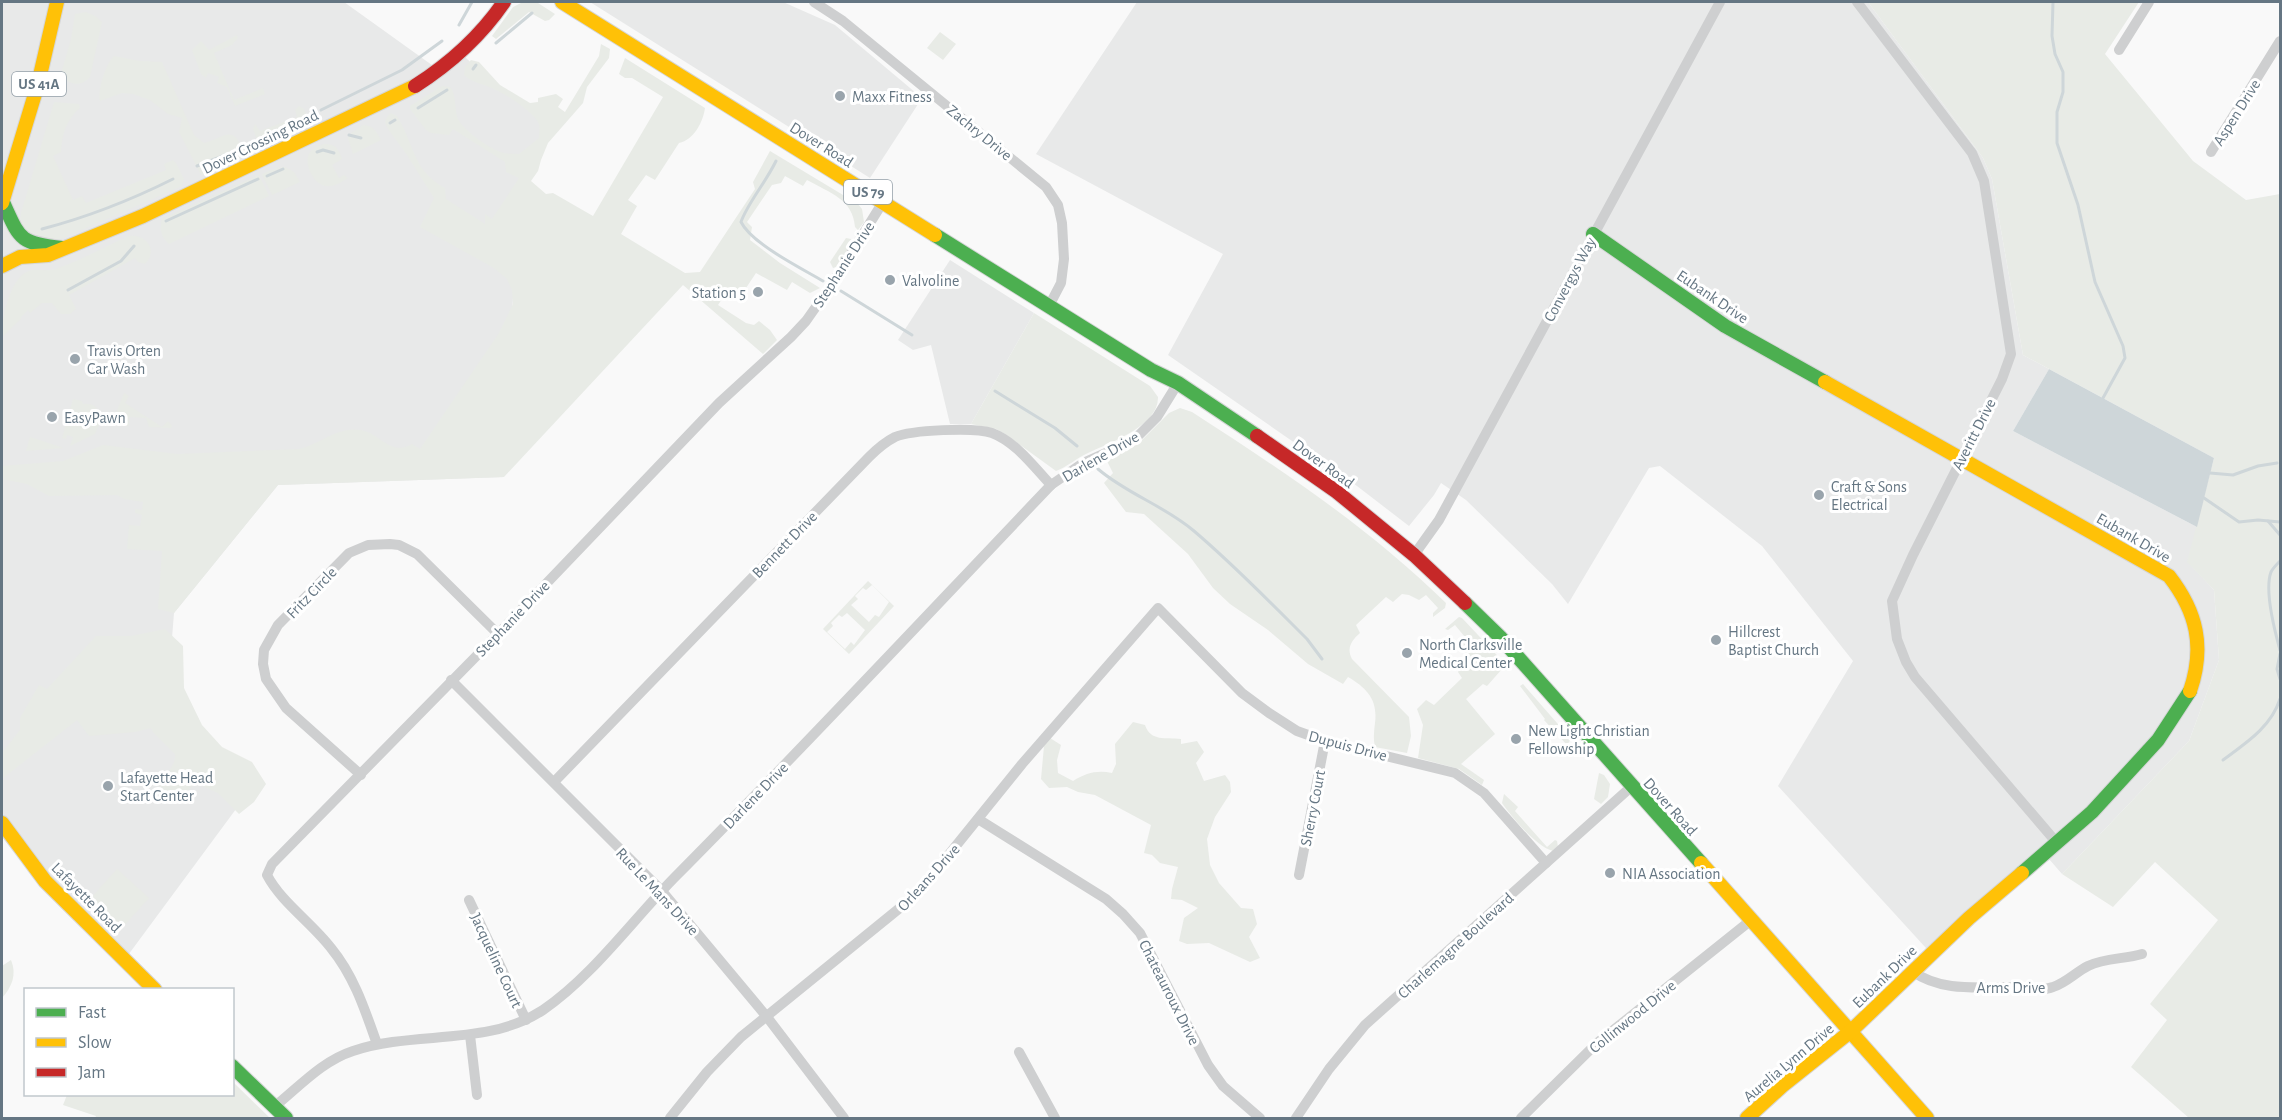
<svg xmlns="http://www.w3.org/2000/svg" width="2282" height="1120" font-family="'Alegreya Sans',sans-serif">
	<style>
		.built { fill: #e8e9e9 }
		.green { fill: #e8ebe6; fill-rule: evenodd }
		.water { fill: #ced6d9 }
		.lines { fill: none; stroke-linecap: round; stroke-linejoin: round }
		.stream { stroke: #ced6d9; stroke-width: 3 }
		.fast-casing { stroke: #d5d6d7; stroke-width: 16 }
		.slow-casing { stroke: #d5d6d7; stroke-width: 16 }
		.jam-casing { stroke: #d5d6d7; stroke-width: 16 }
		.street { stroke: #cecfd0; stroke-width: 10 }
		.fast { stroke: #4caf50; stroke-width: 14 }
		.slow { stroke: #ffc107; stroke-width: 14 }
		.jam { stroke: #c62828; stroke-width: 14 }
		.poi-dot { fill: #99a4ac; stroke: #fff; stroke-width: 2 }
		.labels { text-anchor: middle; stroke-width: 6; stroke-linejoin: round; paint-order: stroke }
		.shield { fill: #fff; stroke: #939fa8; stroke-width: 1.5 }
		.shield-label { font-size: 15px; font-weight: bold; fill: #657683 }
		.poi-label { font-size: 16px; fill: #657683; stroke: #fff; text-anchor: start }
		.street-label { font-size: 16px; fill: #657683; stroke: #fff }
	</style>
	<rect width="100%" height="100%" fill="#f9f9f9"/>
	<!-- built -->
	<g class="built">
		<polygon points="2,2 344,2 443,73 464,56 494,85 556,124 519,178 504,477 278,485 174,613 169,676 239,805 120,966 42,887 2,837"/>
		<polygon points="590,2 783,2 835,25 922,98 870,178"/>
		<polygon points="1137,2 1868,2 1983,158 1992,179 2023,355 2049,369 2013,431 2197,527 2188,562 2214,590 2219,660 2189,741 2062,874 2049,859 1985,912 1936,959 1778,786 1853,661 1762,546 1660,466 1649,468 1568,604 1552,584 1466,500 1441,483 1434,495 1409,526 1357,486 1168,355 1223,254 1036,154"/>
		<polygon points="950,260 1034,313 971,424 950,424 931,345 913,350 898,340"/>
	</g>
	<!-- green -->
	<g class="green">
		<polygon points="523,2 538,3 555,14 549,20 545,21 529,12 496,39 492,36 513,7"/>
		<polygon points="1868,2 2139,2 2105,54 2193,161 2246,200 2280,194 2280,1118 2189,1118 2131,1067 2167,1020 2150,1004 2218,920 2155,862 2113,907 2062,874 2189,741 2219,660 2214,590 2187,562 2214,458 2023,355 1992,179 1983,158"/>
		<path d="M86 12 95 16 102 22 90 77C79 88 73 84 60 77L71 39 75 14Z"/>
		<polygon points="940,32 956,44 943,60 927,48"/>
		<polygon points="237,35 238,38 232,45 214,53 234,100 263,88 265,94 235,106 227,87 217,83 219,77 208,73 206,78 201,74 192,50 201,41 209,50"/>
		<path d="M601 44 610 49 609 58 587 87 583 103 548 143 541 160 538 171 531 181 546 194 553 193 593 216 663 97 632 78H625L619 74 625 58 705 108C703 122 694 140 679 143L655 180 646 175 628 200 637 206 621 234 685 273 700 272 755 189 753 182 770 151 858 204 862 209 864 222 858 230 855 227C853 199 830 193 807 180L803 186 785 176 781 183 772 185 747 222 752 227 750 240 780 263 820 288 810 293 792 282 787 290 756 273 740 297 728 290 718 305 746 323 754 325 759 321 770 330 777 340 763 354 683 285 504 477 278 485 174 613 158 609 162 551 127 549 129 525 140 526 142 515 135 513V509L142 510 143 502 124 499 117 495 49 496 27 484 2 479V466L63 461 103 445 177 454 299 449C321 444 337 426 361 430 381 434 391 457 412 444L420 449 499 333 513 304 512 290 507 279 494 268 420 227 434 198 407 155 388 129 385 122 387 117 391 113 397 116C415 145 412 170 445 188L446 199 485 224V214L492 219 519 178 506 172 505 162 453 129 449 135 431 133 426 130 410 109V106L442 86 450 87C457 95 454 109 458 119 464 131 491 150 504 153 509 154 514 154 519 154L539 138C539 134 540 128 539 124 533 111 503 92 489 87 480 83 471 82 464 75L465 67 471 60 479 62 500 85 530 103 538 102V98L556 94 563 99 558 107 565 112 599 56Z"/>
		<path d="M114 56 140 61 162 62 194 135 204 143C220 140 232 124 241 146 243 152 243 154 241 160L206 175H201L179 132 182 118 168 114 150 100 133 94 122 93 100 101C97 91 106 63 114 56Z"/>
		<path d="M54 102 79 104 80 108C66 120 62 134 61 152L53 156 73 200 82 196 86 203 166 170 164 164 173 160 176 163 184 179 182 186 61 239 50 242 27 237 20 222 21 213Z"/>
		<polygon points="299,106 304,109 308,119 307,127 266,148 259,145 253,129 255,124 260,131 297,117 295,110"/>
		<path d="M363 125C374 126 376 131 381 140L353 154 348 138 351 133Z"/>
		<path d="M324 144C335 143 339 149 342 159L332 165 339 178 344 175 348 178C343 181 336 186 330 186 315 189 301 162 311 151 314 147 319 146 324 144Z"/>
		<polygon points="285,167 294,172 300,182 272,195 262,174 276,168"/>
		<path d="M259 175 269 196 169 244C161 236 159 231 162 219Z"/>
		<path d="M128 236C146 233 159 250 145 264L138 262 135 258 69 295 76 309 70 314H61L52 303H42L30 313 28 310 21 317V319L2 337C1 320 10 277 29 271 38 268 47 272 56 269 81 260 105 247 128 236Z"/>
		<polygon points="846,238 851,239 852,243 836,267 833,268 830,262"/>
		<path d="M1034 313 1150 386 1158 397C1159 426 1110 443 1088 453 1077 458 1067 467 1056 471L1005 434 996 429 971 424Z"/>
		<polygon points="124,393 129,396 125,403 162,427 168,421 172,426 171,428 149,427 146,418 129,417 129,425 127,426 116,413"/>
		<path d="M73 399 82 401 83 404C91 403 97 405 99 414H103L95 434 70 446 73 437 67 435 66 439 62 438Z"/>
		<path d="M1180 408 1192 412C1283 471 1367 526 1446 603L1445 608 1433 617V613L1438 608 1426 595 1419 600 1409 595 1402 594 1393 602 1386 597 1356 625 1360 633C1352 640 1346 648 1352 659L1409 717 1411 736 1407 753 1375 747C1373 739 1374 731 1375 723 1378 700 1367 688 1348 677L1343 684 1308 664 1268 630 1230 604 1213 588 1188 554 1144 514 1126 512 1104 483 1113 473 1107 461 1138 444 1169 413Z"/>
		<polygon points="30,437 61,447 63,448 26,451"/>
		<path d="M868 581 894 606 849 654 823 629ZM872 585 889 602 879 617 875 615 869 622 851 605 858 599 855 596 863 588 866 590ZM847 613 865 630 854 645 851 642 845 649 827 632 833 626 831 623 839 615 842 617Z"/>
		<polygon points="1459,617 1462,618 1509,668 1507,671 1502,669 1487,686 1483,684 1466,699 1495,734 1461,764 1484,780 1482,785 1459,769 1418,758 1423,725 1417,709 1426,700 1434,705 1462,678 1458,672 1467,658 1461,643 1465,637 1455,625 1448,630 1445,629"/>
		<path d="M165 629 183 646 184 688 202 725 222 747 252 762 266 784 254 802 239 814 218 793 196 783 177 800 168 803 158 783C165 775 176 766 175 754L153 732 151 728 135 732 89 736 77 720 2 779V753L20 730V718L39 685 47 689 96 636H131Z"/>
		<polygon points="1523,684 1571,739 1567,745 1544,720 1545,719 1520,686"/>
		<path d="M1133 722 1145 725C1151 742 1165 737 1181 739V744L1197 741 1204 752 1196 763 1204 781 1225 775 1230 782 1231 792 1215 817 1207 839 1210 865 1219 883 1241 908 1253 909 1257 924 1249 937 1260 958 1250 962 1209 943 1187 944 1179 941 1184 918 1198 908 1182 900 1171 899 1172 889 1178 867 1160 863 1152 855 1144 853 1151 825 1095 795 1078 792 1067 787 1049 788 1041 779 1044 746 1050 738 1061 745 1057 760 1058 773 1073 781C1086 773 1097 770 1112 773L1116 764 1115 744Z"/>
		<polygon points="1599,773 1604,775 1610,784 1608,797 1601,804 1594,799"/>
		<path d="M1504 794 1518 807 1515 811 1547 847 1555 840 1557 841 1558 847 1553 851C1536 847 1512 817 1502 803Z"/>
		<polygon points="117,869 149,898 122,928 90,899"/>
		<path d="M11 960C17 974 12 987 2 998V966Z"/>
		<polygon points="233,1082 270,1118 95,1118 96,1116 63,1105 67,1095 232,1094"/>
	</g>
	<!-- water -->
	<polygon class="water" points="2049,369 2214,458 2197,527 2013,431"/>
	<g class="lines">
		<!-- stream -->
		<g class="stream">
			<polyline points="2053,2 2052,36 2055,54 2063,72 2063,92 2057,112 2057,143 2078,205 2095,282 2123,346 2125,358 2103,398"/>
			<polyline points="459,25 472,2"/>
			<polyline points="496,43 532,13"/>
			<polyline points="473,69 476,65"/>
			<polyline points="418,108 447,90"/>
			<polyline points="321,110 402,70 442,41"/>
			<polyline points="390,123 395,120"/>
			<polyline points="349,135 361,138"/>
			<polyline points="261,140 298,120"/>
			<polyline points="317,152 323,150 334,153"/>
			<path d="M776 161C766 182 747 204 741 222 752 244 801 268 823 281"/>
			<polyline points="197,166 233,152"/>
			<polyline points="267,176 283,169"/>
			<polyline points="166,221 258,179"/>
			<path d="M42 229C88 217 131 200 173 179"/>
			<polyline points="68,290 121,261 134,246"/>
			<polyline points="841,291 912,335"/>
			<polyline points="995,391 1055,428 1077,446"/>
			<path d="M1098 469C1127 494 1165 506 1194 531 1234 565 1271 603 1307 639L1322 659"/>
			<polyline points="2210,473 2233,475 2258,466 2277,463"/>
			<polyline points="2204,498 2239,522 2258,520 2280,522"/>
			<polyline points="2268,521 2280,535"/>
			<path d="M2280 561C2277 564 2273 568 2271 572 2264 591 2275 632 2280 650"/>
			<polyline points="2280,654 2277,669 2280,679"/>
			<path d="M2223 760C2246 743 2271 727 2280 699"/>
		</g>
		<!-- fast casing -->
		<g class="fast-casing">
			<g id="fast">
				<path d="M2 200C20 239 18 243 62 248"/>
				<polyline points="1593,234 1725,326 1825,382"/>
				<polyline points="935,235 1151,370 1178,383 1257,436"/>
				<polyline points="1465,603 1500,637 1701,863"/>
				<polyline points="2022,873 2092,812 2158,740 2190,691"/>
				<polyline points="232,1066 286,1118"/>
			</g>
		</g>
		<!-- slow casing -->
		<g class="slow-casing">
			<g id="slow">
				<polyline points="562,2 935,235"/>
				<polyline points="2,203 38,84 57,2"/>
				<polyline points="2,266 20,257 48,255 143,216 415,86"/>
				<path d="M1825 382 2169 576C2197 612 2205 647 2190 691"/>
				<polyline points="2,823 45,881 155,990"/>
				<polyline points="1701,863 1927,1118"/>
				<polyline points="1747,1118 1782,1086 1851,1031 1969,918 2022,873"/>
			</g>
		</g>
		<!-- jam casing -->
		<g class="jam-casing">
			<g id="jam">
				<path d="M415 86C451 63 480 37 504 2"/>
				<polyline points="1257,436 1337,492 1414,555 1465,603"/>
			</g>
		</g>
		<!-- street -->
		<g class="street">
			<polyline points="814,2 843,21 1046,187 1058,205 1062,223 1064,259 1061,283 1049,306"/>
			<polyline points="1857,2 1972,153 1984,181 2011,354 2002,379 1913,555 1892,601 1897,639 1906,662 1915,677 2057,843"/>
			<polyline points="2119,50 2149,2"/>
			<polyline points="2211,152 2280,41"/>
			<polyline points="1414,555 1439,520 1720,2"/>
			<polyline points="451,680 661,890 767,1017 844,1118"/>
			<polyline points="361,775 286,708 266,679 263,664 264,650 278,625 349,553 368,545 390,544 399,545 417,554 498,634"/>
			<path d="M554 782 869 457C877 449 885 442 895 437 911 430 975 427 992 433 1016 442 1034 467 1051 485"/>
			<polyline points="978,819 1106,899 1123,914 1140,933 1208,1065 1223,1086 1260,1118"/>
			<polyline points="1299,875 1325,741"/>
			<polyline points="469,900 526,1020"/>
			<path d="M1912 971C1941 992 1977 987 2011 987 2024 988 2040 992 2053 987 2066 983 2076 972 2088 966 2104 958 2125 959 2142 954"/>
			<polyline points="470,1035 477,1095"/>
			<path d="M377 1044C365 1010 354 976 331 948 312 923 281 902 267 875L272 864 498 634 719 403 791 337 806 321 832 284 883 202"/>
			<polyline points="1019,1052 1055,1118"/>
			<path d="M274 1107C299 1087 322 1061 353 1051 415 1030 487 1047 543 1010 593 976 634 918 677 875 804 747 927 615 1051 485L1083 463 1128 443 1138 436 1157 417 1178 383"/>
			<polyline points="670,1118 707,1072 741,1037 917,894 1022,764 1158,608 1242,693 1269,713 1297,731 1325,741 1455,773 1484,793 1546,863"/>
			<polyline points="1296,1118 1329,1069 1365,1025 1631,787"/>
			<polyline points="1521,1118 1596,1044 1750,921"/>
		</g>
		<!-- fast -->
		<use href="#fast" class="fast"/>
		<!-- slow -->
		<use href="#slow" class="slow"/>
		<!-- jam -->
		<use href="#jam" class="jam"/>
	</g>
	<!-- markers -->
	<g class="poi-dot">
		<circle cx="840" cy="96" r="6"/>
		<circle cx="890" cy="280" r="6"/>
		<circle cx="758" cy="292" r="6"/>
		<circle cx="75" cy="359" r="6"/>
		<circle cx="52" cy="417" r="6"/>
		<circle cx="1819" cy="495" r="6"/>
		<circle cx="1716" cy="640" r="6"/>
		<circle cx="1407" cy="653" r="6"/>
		<circle cx="1516" cy="739" r="6"/>
		<circle cx="108" cy="786" r="6"/>
		<circle cx="1610" cy="873" r="6"/>
	</g>
	<g class="labels">
		<!-- shield labels -->
		<g class="shield">
			<rect x="12" y="72" width="54" height="24" rx="4.5"/>
			<rect x="844" y="180" width="48" height="24" rx="4.5"/>
		</g>
		<g class="shield-label">
			<text x="39" y="89">US 41A</text>
			<text x="868" y="197">US 79</text>
		</g>
		<!-- poi labels -->
		<g class="poi-label">
			<text x="852" y="102">Maxx Fitness</text>
			<text x="902" y="286">Valvoline</text>
			<text x="746" y="298" text-anchor="end">Station 5</text>
			<text x="87" y="356">Travis Orten<tspan x="87" dy="18">Car Wash</tspan></text>
			<text x="64" y="423">EasyPawn</text>
			<text x="1831" y="492">Craft &amp; Sons<tspan x="1831" dy="18">Electrical</tspan></text>
			<text x="1728" y="637">Hillcrest<tspan x="1728" dy="18">Baptist Church</tspan></text>
			<text x="1419" y="650">North Clarksville<tspan x="1419" dy="18">Medical Center</tspan></text>
			<text x="1528" y="736">New Light Christian<tspan x="1528" dy="18">Fellowship</tspan></text>
			<text x="120" y="783">Lafayette Head<tspan x="120" dy="18">Start Center</tspan></text>
			<text x="1622" y="879">NIA Association</text>
		</g>
		<!-- street labels -->
		<g class="street-label">
			<text transform="translate(2236 112) rotate(-58)" y="6">Aspen Drive</text>
			<text transform="translate(980 132) rotate(39)" y="6">Zachry Drive</text>
			<text transform="translate(260 141) rotate(-26)" y="6">Dover Crossing Road</text>
			<text transform="translate(822 144) rotate(32)" y="6">Dover Road</text>
			<text transform="translate(843 264) rotate(-57)" y="6">Stephanie Drive</text>
			<text transform="translate(1569 279) rotate(-62)" y="6">Convergys Way</text>
			<text transform="translate(1713 296) rotate(34)" y="6">Eubank Drive</text>
			<text transform="translate(1973 434) rotate(-63)" y="6">Averitt Drive</text>
			<text transform="translate(1100 456) rotate(-30)" y="6">Darlene Drive</text>
			<text transform="translate(1324 463) rotate(36)" y="6">Dover Road</text>
			<text transform="translate(2134 537) rotate(30)" y="6">Eubank Drive</text>
			<text transform="translate(784 544) rotate(-46)" y="6">Bennett Drive</text>
			<text transform="translate(311 592) rotate(-46)" y="6">Fritz Circle</text>
			<text transform="translate(512 618) rotate(-46)" y="6">Stephanie Drive</text>
			<text transform="translate(1348 745) rotate(15)" y="6">Dupuis Drive</text>
			<text transform="translate(755 795) rotate(-46)" y="6">Darlene Drive</text>
			<text transform="translate(1671 806) rotate(48)" y="6">Dover Road</text>
			<text transform="translate(1312 808) rotate(-79)" y="6">Sherry Court</text>
			<text transform="translate(928 877) rotate(-48)" y="6">Orleans Drive</text>
			<text transform="translate(658 891) rotate(47)" y="6">Rue Le Mans Drive</text>
			<text transform="translate(87 897) rotate(45)" y="6">Lafayette Road</text>
			<text transform="translate(1455 945) rotate(-42)" y="6">Charlemagne Boulevard</text>
			<text transform="translate(497 960) rotate(65)" y="6">Jacqueline Court</text>
			<text transform="translate(1884 976) rotate(-44)" y="6">Eubank Drive</text>
			<text x="2011" y="993">Arms Drive</text>
			<text transform="translate(1170 992) rotate(63)" y="6">Chateauroux Drive</text>
			<text transform="translate(1632 1016) rotate(-39)" y="6">Collinwood Drive</text>
			<text transform="translate(1788 1062) rotate(-40)" y="6">Aurelia Lynn Drive</text>
		</g>
	</g>
	<!-- border -->
	<rect width="2282" height="1120" fill="none" stroke="#657683" stroke-width="6"/>
	<!-- legend -->
	<rect x="24" y="988" width="210" height="108" fill="#ffffff" stroke="#c1c8cd" stroke-width="1.5"/>
	<rect x="36" y="1008" width="30" height="9" fill="#4caf50" stroke="#c1c8cd" stroke-width="1.5"/>
	<text x="78" y="1018" font-size="18" fill="#657683">Fast</text>
	<rect x="36" y="1038" width="30" height="9" fill="#ffc107" stroke="#c1c8cd" stroke-width="1.5"/>
	<text x="78" y="1048" font-size="18" fill="#657683">Slow</text>
	<rect x="36" y="1068" width="30" height="9" fill="#c62828" stroke="#c1c8cd" stroke-width="1.5"/>
	<text x="78" y="1078" font-size="18" fill="#657683">Jam</text>
</svg>
